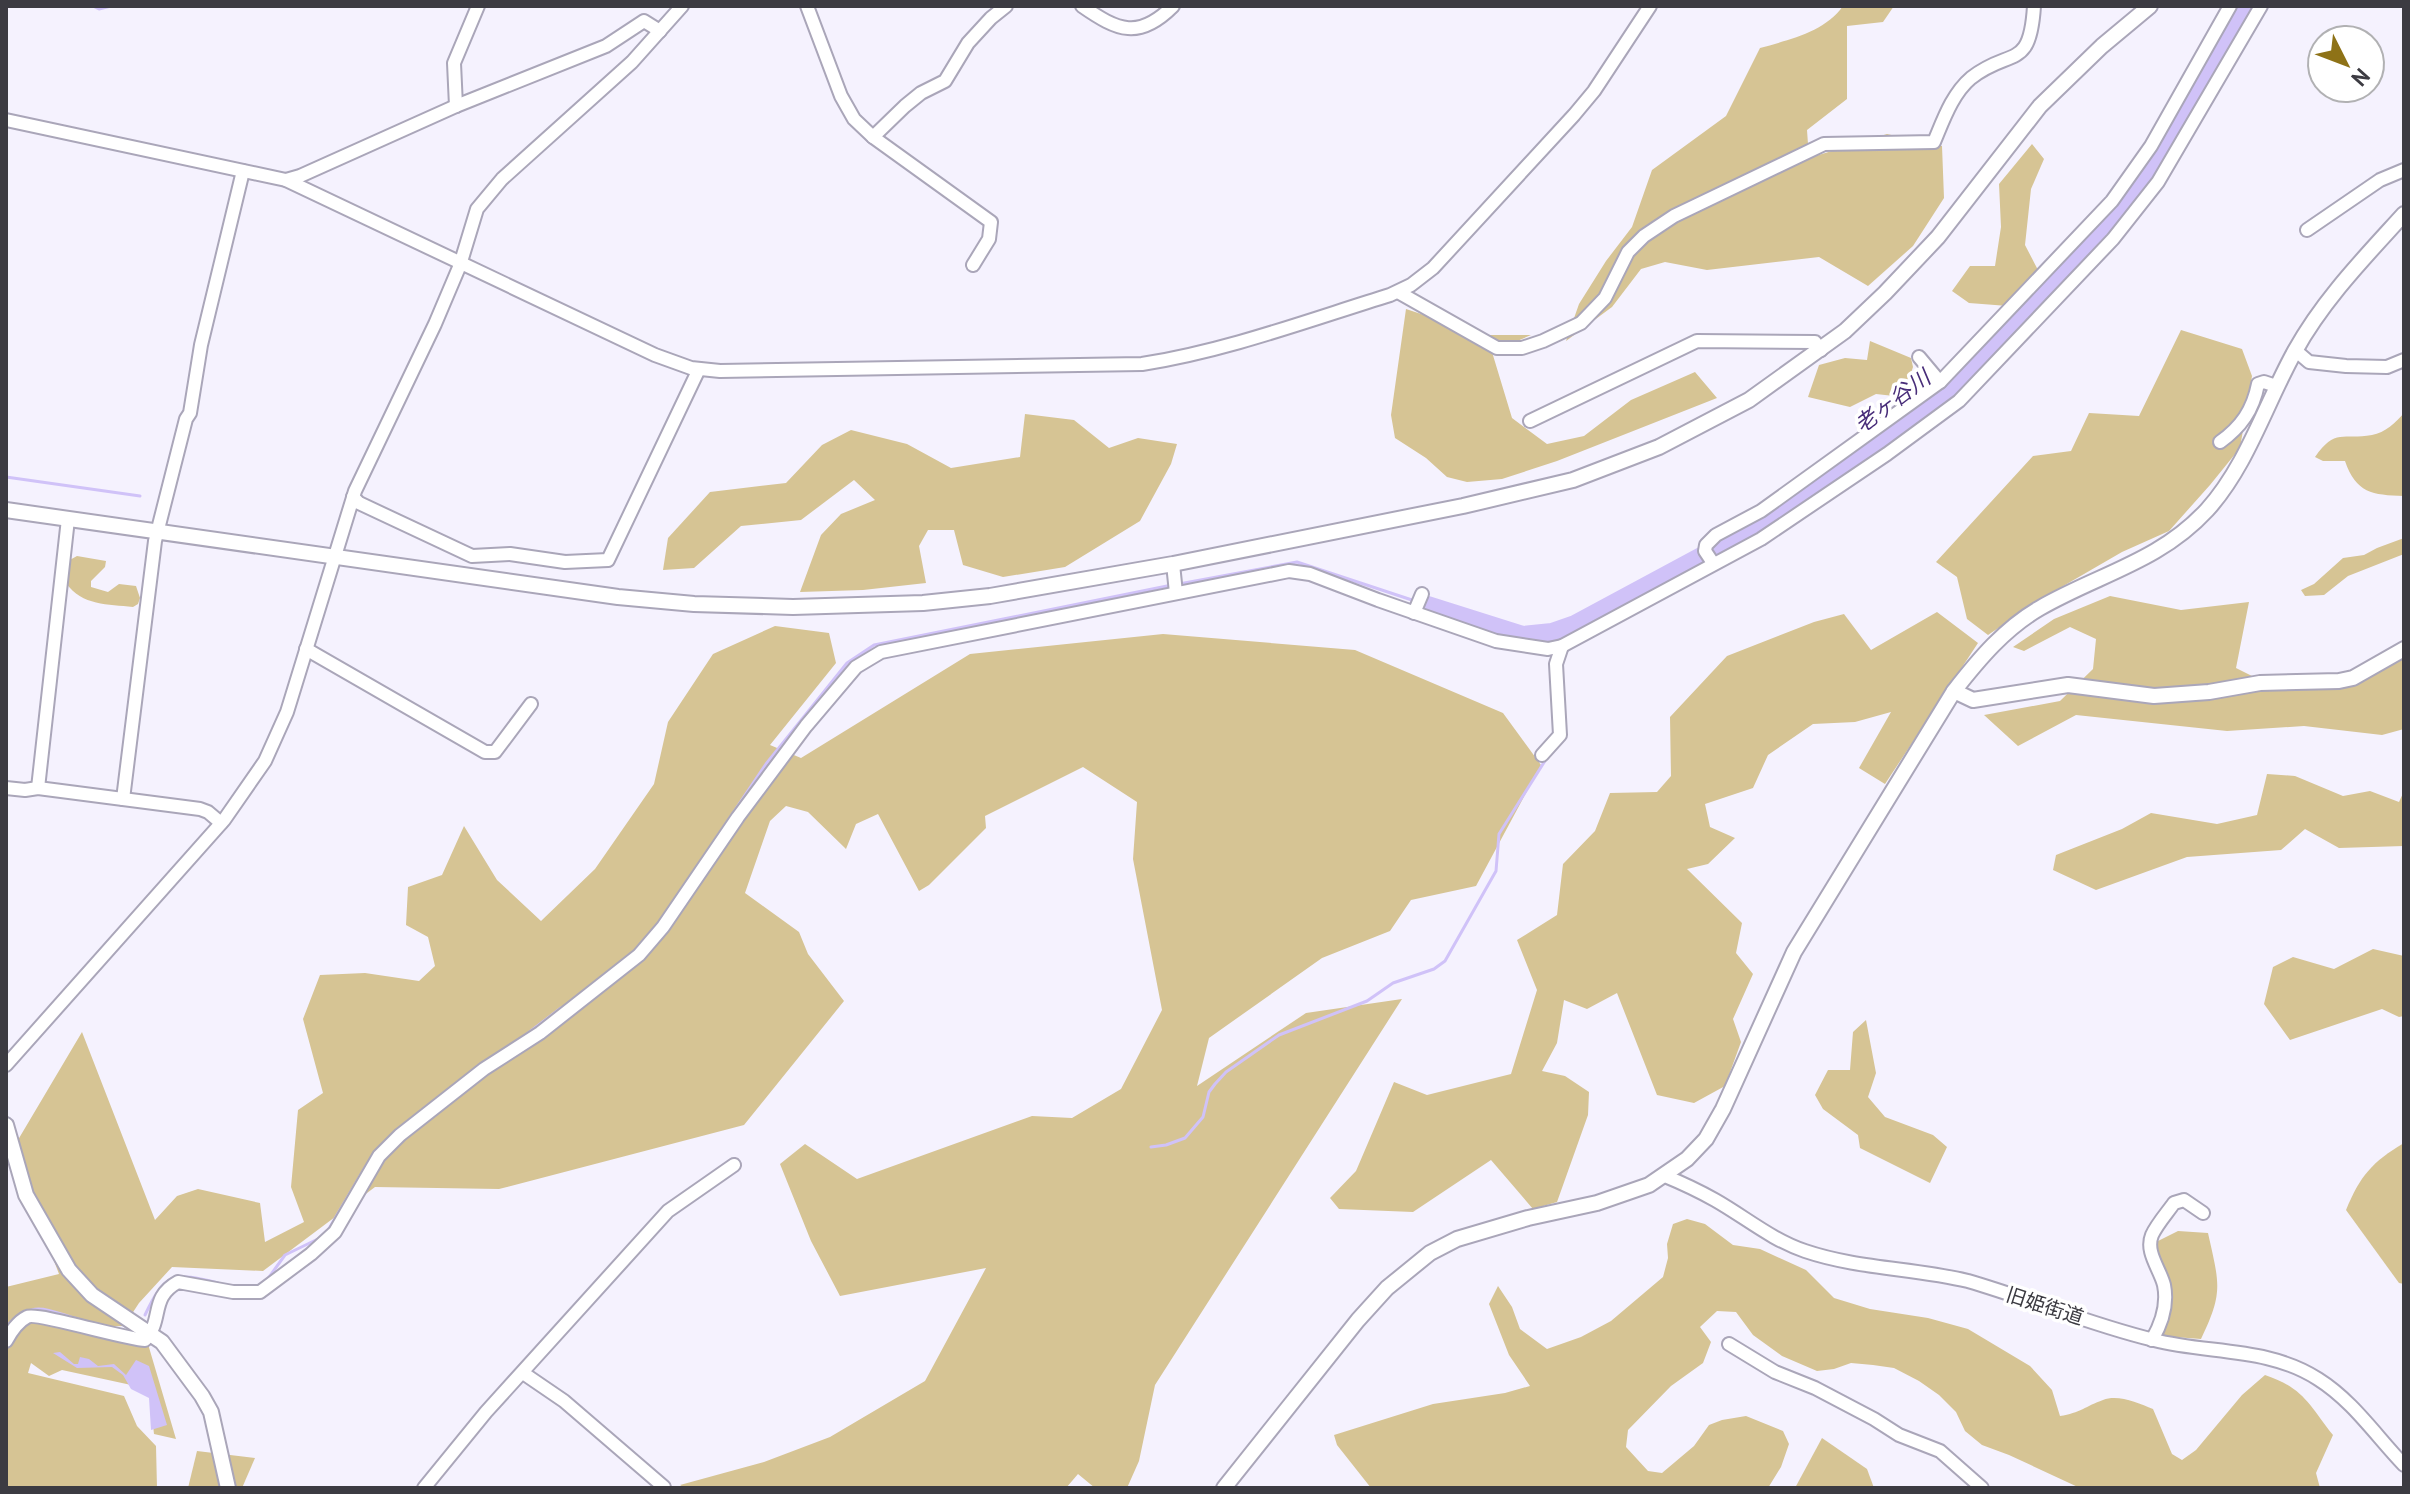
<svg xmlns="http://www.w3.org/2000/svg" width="2410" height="1494" font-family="'PT Sans','Noto Sans JP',sans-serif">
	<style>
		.green { fill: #d6c494 }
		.water { fill: #d0c2f8 }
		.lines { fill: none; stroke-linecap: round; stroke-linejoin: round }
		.stream { stroke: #d0c2f8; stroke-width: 3 }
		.river { stroke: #d0c2f8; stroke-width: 18 }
		.minor-casing { stroke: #aaa6b9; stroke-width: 16 }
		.tertiary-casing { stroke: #aaa6b9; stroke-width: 18 }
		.minor { stroke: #fff; stroke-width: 12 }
		.tertiary { stroke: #fff; stroke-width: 14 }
		.labels { text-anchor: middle; stroke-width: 7; stroke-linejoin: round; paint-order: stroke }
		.street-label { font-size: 20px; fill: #3c3b42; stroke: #fff }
		.water-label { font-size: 22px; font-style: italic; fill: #482d79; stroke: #fff }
	</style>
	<rect width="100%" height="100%" fill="#f5f2fe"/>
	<!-- green -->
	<g class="green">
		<path d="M1843 6H1894L1883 22 1847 26V99L1807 130 1809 158 1887 134 1942 146 1944 198 1913 246 1868 286 1819 257 1707 270 1665 262 1641 269 1612 307 1566 341 1579 304 1606 261 1632 227 1652 170 1726 116 1760 48C1788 40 1825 32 1843 6Z"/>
		<polygon points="2032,144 2044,159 2031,189 2025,245 2039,272 2008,306 1969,303 1952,291 1970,266 1995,266 2001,227 1999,184"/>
		<polygon points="1406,309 1484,335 1531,335 1492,352 1512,418 1547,444 1584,436 1631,400 1695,372 1717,398 1557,461 1502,479 1467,482 1447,477 1426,458 1395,438 1391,415"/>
		<polygon points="2181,330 2242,349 2252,376 2240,448 2210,485 2169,531 2122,552 2046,596 1988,635 1967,619 1957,577 1936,562 2033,456 2071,451 2089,413 2139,416"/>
		<polygon points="1870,341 1911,358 1913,367 1903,397 1876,394 1850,407 1808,397 1819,365 1845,358 1867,360"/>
		<path d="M2404 413V496C2372 495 2356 493 2345 461H2323L2315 457C2335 428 2343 440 2372 435 2385 433 2396 422 2404 413Z"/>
		<polygon points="1025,414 1074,420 1109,448 1138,438 1177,444 1171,464 1140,521 1065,567 1003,577 963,565 954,530 928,530 919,546 926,583 863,590 800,592 821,535 841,514 875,500 854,480 801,520 741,526 694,568 663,570 668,538 710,492 786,483 822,445 851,430 907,444 951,468 1020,457"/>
		<polygon points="2404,538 2404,554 2348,576 2324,595 2305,596 2301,590 2314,584 2343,558 2364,555 2377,548"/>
		<path d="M77 556 106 561 105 567 91 581V587L108 592 119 584 136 586 140 598 138 604 133 607C108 604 82 606 66 583L68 561Z"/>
		<polygon points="2110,596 2181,610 2249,602 2236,668 2264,682 2351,684 2404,652 2404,729 2382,735 2304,726 2227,731 2076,715 2018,746 1984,715 2060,701 2093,669 2096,639 2070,627 2024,651 2013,647 2054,619"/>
		<polygon points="1937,612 1978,643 1885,784 1859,768 1891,712 1855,722 1813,724 1768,755 1753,788 1705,804 1710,827 1735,838 1708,864 1687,869 1742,923 1736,953 1753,974 1733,1019 1741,1042 1725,1086 1694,1103 1657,1095 1617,993 1587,1009 1564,1000 1557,1043 1542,1071 1565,1076 1589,1092 1588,1115 1557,1202 1533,1209 1491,1160 1413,1212 1339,1209 1330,1198 1356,1171 1394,1082 1427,1095 1511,1074 1537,990 1517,940 1557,915 1563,864 1595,831 1610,793 1657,792 1671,776 1670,717 1727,656 1814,622 1844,614 1871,650"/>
		<polygon points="775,626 829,633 836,663 770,745 801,758 970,654 1163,634 1355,650 1503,713 1541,765 1476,886 1411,900 1390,931 1322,958 1209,1038 1197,1086 1306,1013 1402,999 1155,1385 1139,1461 1127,1488 1095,1488 1078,1474 1066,1488 685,1488 680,1485 764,1462 830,1437 925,1381 986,1268 840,1296 811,1241 780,1164 805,1144 857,1179 1032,1116 1072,1118 1121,1089 1162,1010 1133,859 1137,802 1083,767 985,816 986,828 929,885 919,891 878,814 856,824 846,849 808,812 786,806 770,821 745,893 799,932 808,954 844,1001 744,1125 499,1189 375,1187 263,1271 172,1267 139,1303 124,1326 88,1327 148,1344 176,1439 154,1434 150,1399 145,1388 62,1370 49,1376 31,1363 28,1373 124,1396 137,1426 156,1446 157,1488 6,1488 6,1287 59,1274 12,1150 82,1032 155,1220 177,1196 198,1189 260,1203 265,1242 304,1222 291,1187 298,1110 323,1093 303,1019 320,975 365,973 419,981 435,966 428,937 406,925 408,887 442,875 464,826 497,880 541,921 595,869 654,784 668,722 713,654"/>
		<polygon points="2267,774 2295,776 2343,796 2370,791 2399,802 2404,791 2404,846 2339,848 2305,829 2281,850 2187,857 2096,890 2053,870 2056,855 2122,829 2151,813 2217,824 2257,815"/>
		<polygon points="2373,949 2404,956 2404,1016 2399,1017 2382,1009 2290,1040 2264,1004 2273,967 2293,957 2334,969"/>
		<polygon points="1866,1020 1876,1073 1868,1097 1885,1117 1933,1135 1947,1147 1930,1183 1860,1148 1858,1135 1823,1109 1815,1095 1828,1070 1850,1070 1853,1032"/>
		<path d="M2404 1143V1284L2399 1283 2346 1210C2360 1176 2372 1162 2404 1143Z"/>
		<path d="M1687 1219 1705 1224 1733 1245 1760 1249 1806 1270 1834 1298 1870 1309 1928 1318 1968 1329 2030 1366 2052 1390 2060 1416C2080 1413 2086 1406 2103 1400 2118 1394 2138 1403 2153 1409L2172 1454 2182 1460 2196 1450 2242 1395 2265 1375C2304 1388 2309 1405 2333 1435L2316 1473 2320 1488H2080L2009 1455 1982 1445 1965 1431 1956 1412 1939 1395 1919 1381 1894 1368 1873 1365 1851 1363 1834 1369 1817 1371 1782 1356 1753 1335 1736 1312 1717 1311 1700 1327 1711 1342 1703 1363 1671 1386 1628 1430 1626 1447 1648 1471 1662 1473 1694 1446 1709 1425 1722 1420 1746 1416 1783 1431 1789 1444 1781 1467 1768 1488H1371L1337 1445 1334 1435 1433 1404 1505 1393 1530 1386 1509 1355 1489 1304 1498 1286 1512 1307 1520 1329 1547 1349 1581 1337 1611 1321 1663 1277 1668 1258 1667 1244 1673 1224Z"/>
		<path d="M2178 1231 2208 1233C2219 1283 2224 1292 2201 1339L2162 1336 2169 1289 2156 1242Z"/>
		<polygon points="1822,1438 1867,1469 1874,1488 1795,1488"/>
		<polygon points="197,1451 255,1458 242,1488 188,1488"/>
	</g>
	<!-- water -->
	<polygon class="water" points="60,1352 74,1364 78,1364 80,1357 89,1359 98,1366 114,1364 126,1375 136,1360 149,1366 167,1425 151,1430 149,1398 131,1389 123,1375 112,1367 77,1368 53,1353"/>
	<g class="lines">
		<!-- stream -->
		<g class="stream">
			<polyline points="93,6 99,9 111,6"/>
			<polyline points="6,477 140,496"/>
			<polyline points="1179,584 1297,562 1415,601"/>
			<polyline points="1552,632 1553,646"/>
			<polyline points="711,846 766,764 847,663 874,645 1172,585"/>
			<polyline points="523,1037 561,1008"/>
			<polyline points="1151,1147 1166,1145 1185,1138 1203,1117 1209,1092 1215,1084 1226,1072 1279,1035 1367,1001 1393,983 1434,969 1445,961 1496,871 1499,834 1548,756"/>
			<polyline points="327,1232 366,1166"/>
			<polyline points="267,1280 285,1255 322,1237"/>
			<path d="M145 1315C165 1272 174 1272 218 1283"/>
			<path d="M6 1327C32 1299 46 1310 78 1319"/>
		</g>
		<!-- river -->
		<polyline class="river" points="1428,605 1523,635 1552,632 1575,624 1759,525 1877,443 1974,369 2106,229 2153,167 2212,62 2249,6"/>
		<!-- minor casing -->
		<g class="minor-casing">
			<g id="minor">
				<polyline points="807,6 841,96 854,119 873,137 991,222 989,239 973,265"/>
				<path d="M1082 6C1118 31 1139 40 1173 6"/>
				<polyline points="456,106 454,63 478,6"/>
				<path d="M6 120 286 180 655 355 691 368 720 371 1142 364C1226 351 1309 320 1390 295L1411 285 1433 268 1574 115 1594 91 1650 6"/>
				<polyline points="873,137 905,106 921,93 945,81 968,43 991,18 1006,6"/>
				<polyline points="286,180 300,176 456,106 606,46 644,21 660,31"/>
				<polyline points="2307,230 2380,180 2404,170"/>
				<path d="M1398 292 1497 348H1522L1543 341 1581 323 1605 298 1628 252 1644 236 1674 216 1824 144 1934 142C1943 121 1952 94 1971 78 2010 47 2030 72 2034 6"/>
				<polyline points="2295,350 2309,362 2346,366 2387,367 2404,360"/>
				<polyline points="1919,357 1940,382"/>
				<polyline points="1530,421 1697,341 1815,342 1821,350"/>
				<path d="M2220 442C2241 427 2253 410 2258 384L2264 382 2276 386"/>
				<polyline points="353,497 359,503 472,556 510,554 565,562 608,560 699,369"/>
				<polyline points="1713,563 1705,551 1706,545 1716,535 1761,511 1940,382 2112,201 2151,146 2230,6"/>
				<polyline points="1173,564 1176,593"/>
				<polyline points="1414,613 1422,594"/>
				<polyline points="306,649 485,752 495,752 531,704"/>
				<polyline points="1542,755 1560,735 1556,664 1562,646"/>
				<polyline points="6,788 25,790 38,788 200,809 208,812 221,823"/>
				<polyline points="38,788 68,519"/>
				<polyline points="123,799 155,541 186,419 190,413 201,345 243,171"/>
				<polyline points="6,1065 224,820 265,761 287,712 355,491 435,324 460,265 477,209 502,179 632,62 682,6"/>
				<path d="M1665 1176C1682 1183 1699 1191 1715 1200 1745 1217 1772 1240 1805 1251 1858 1269 1915 1268 1968 1281 2030 1299 2091 1325 2154 1340 2208 1354 2269 1347 2318 1379 2353 1401 2376 1436 2404 1465"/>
				<path d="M2152 1340C2162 1323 2168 1305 2164 1285 2160 1269 2145 1252 2152 1235 2157 1224 2167 1213 2174 1203L2184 1200 2203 1213"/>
				<path d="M6 1341C11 1332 17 1322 27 1317 36 1312 125 1339 145 1340 164 1319 149 1298 178 1282L233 1292H260L311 1254 335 1232 379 1156 400 1135 484 1069 540 1033 639 955 663 927 738 817 806 726 856 667 881 652 1289 571 1310 574 1378 600 1496 641 1548 649 1562 646 1761 539 1887 454 1959 401 2113 239 2158 182 2261 6"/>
				<polyline points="1729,1344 1775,1372 1815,1388 1874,1419 1899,1435 1940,1451 1982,1488"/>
				<polyline points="523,1373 564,1401 664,1487"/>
				<polyline points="424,1488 486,1412 668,1211 734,1165"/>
			</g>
		</g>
		<!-- tertiary casing -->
		<g class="tertiary-casing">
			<g id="tertiary">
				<polyline points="6,510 618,597 694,604 793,607 923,603 990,596 1173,564 1463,506 1573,480 1659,447 1749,400 1845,331 1885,293 1938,237 2040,106 2102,46 2150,6"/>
				<polyline points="1954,691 1973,700 2068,685 2154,696 2209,692 2260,683 2339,681 2353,678 2404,649"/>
				<polyline points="6,1125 26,1195 69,1270 92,1295 162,1342 202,1396 211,1412 228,1488"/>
				<path d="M1224 1488 1358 1320 1387 1288 1430 1253 1457 1239 1528 1218 1597 1203 1649 1185 1687 1159 1706 1139 1723 1109 1794 952 1954 691C1979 659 2005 628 2040 608 2099 574 2159 562 2207 510 2247 466 2266 403 2295 351 2323 300 2365 257 2404 214"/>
			</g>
		</g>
		<!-- minor -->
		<use href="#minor" class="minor"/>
		<!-- tertiary -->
		<use href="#tertiary" class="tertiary"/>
	</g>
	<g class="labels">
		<!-- street labels -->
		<g class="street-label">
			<text transform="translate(2045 1306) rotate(18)" y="7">旧姫街道</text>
		</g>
		<!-- water labels -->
		<g class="water-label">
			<text transform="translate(1892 401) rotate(-37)" y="8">老ヶ谷川</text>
		</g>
	</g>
	<!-- border -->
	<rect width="2410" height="1494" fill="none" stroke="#3c3b42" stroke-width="16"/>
	<!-- north arrow -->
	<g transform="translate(2346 64) rotate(132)"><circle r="38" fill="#ffffff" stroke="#b1b1b3" stroke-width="2"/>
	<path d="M0-6L14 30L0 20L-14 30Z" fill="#8e7217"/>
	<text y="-12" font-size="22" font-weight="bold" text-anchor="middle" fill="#3c3b42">N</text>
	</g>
</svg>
